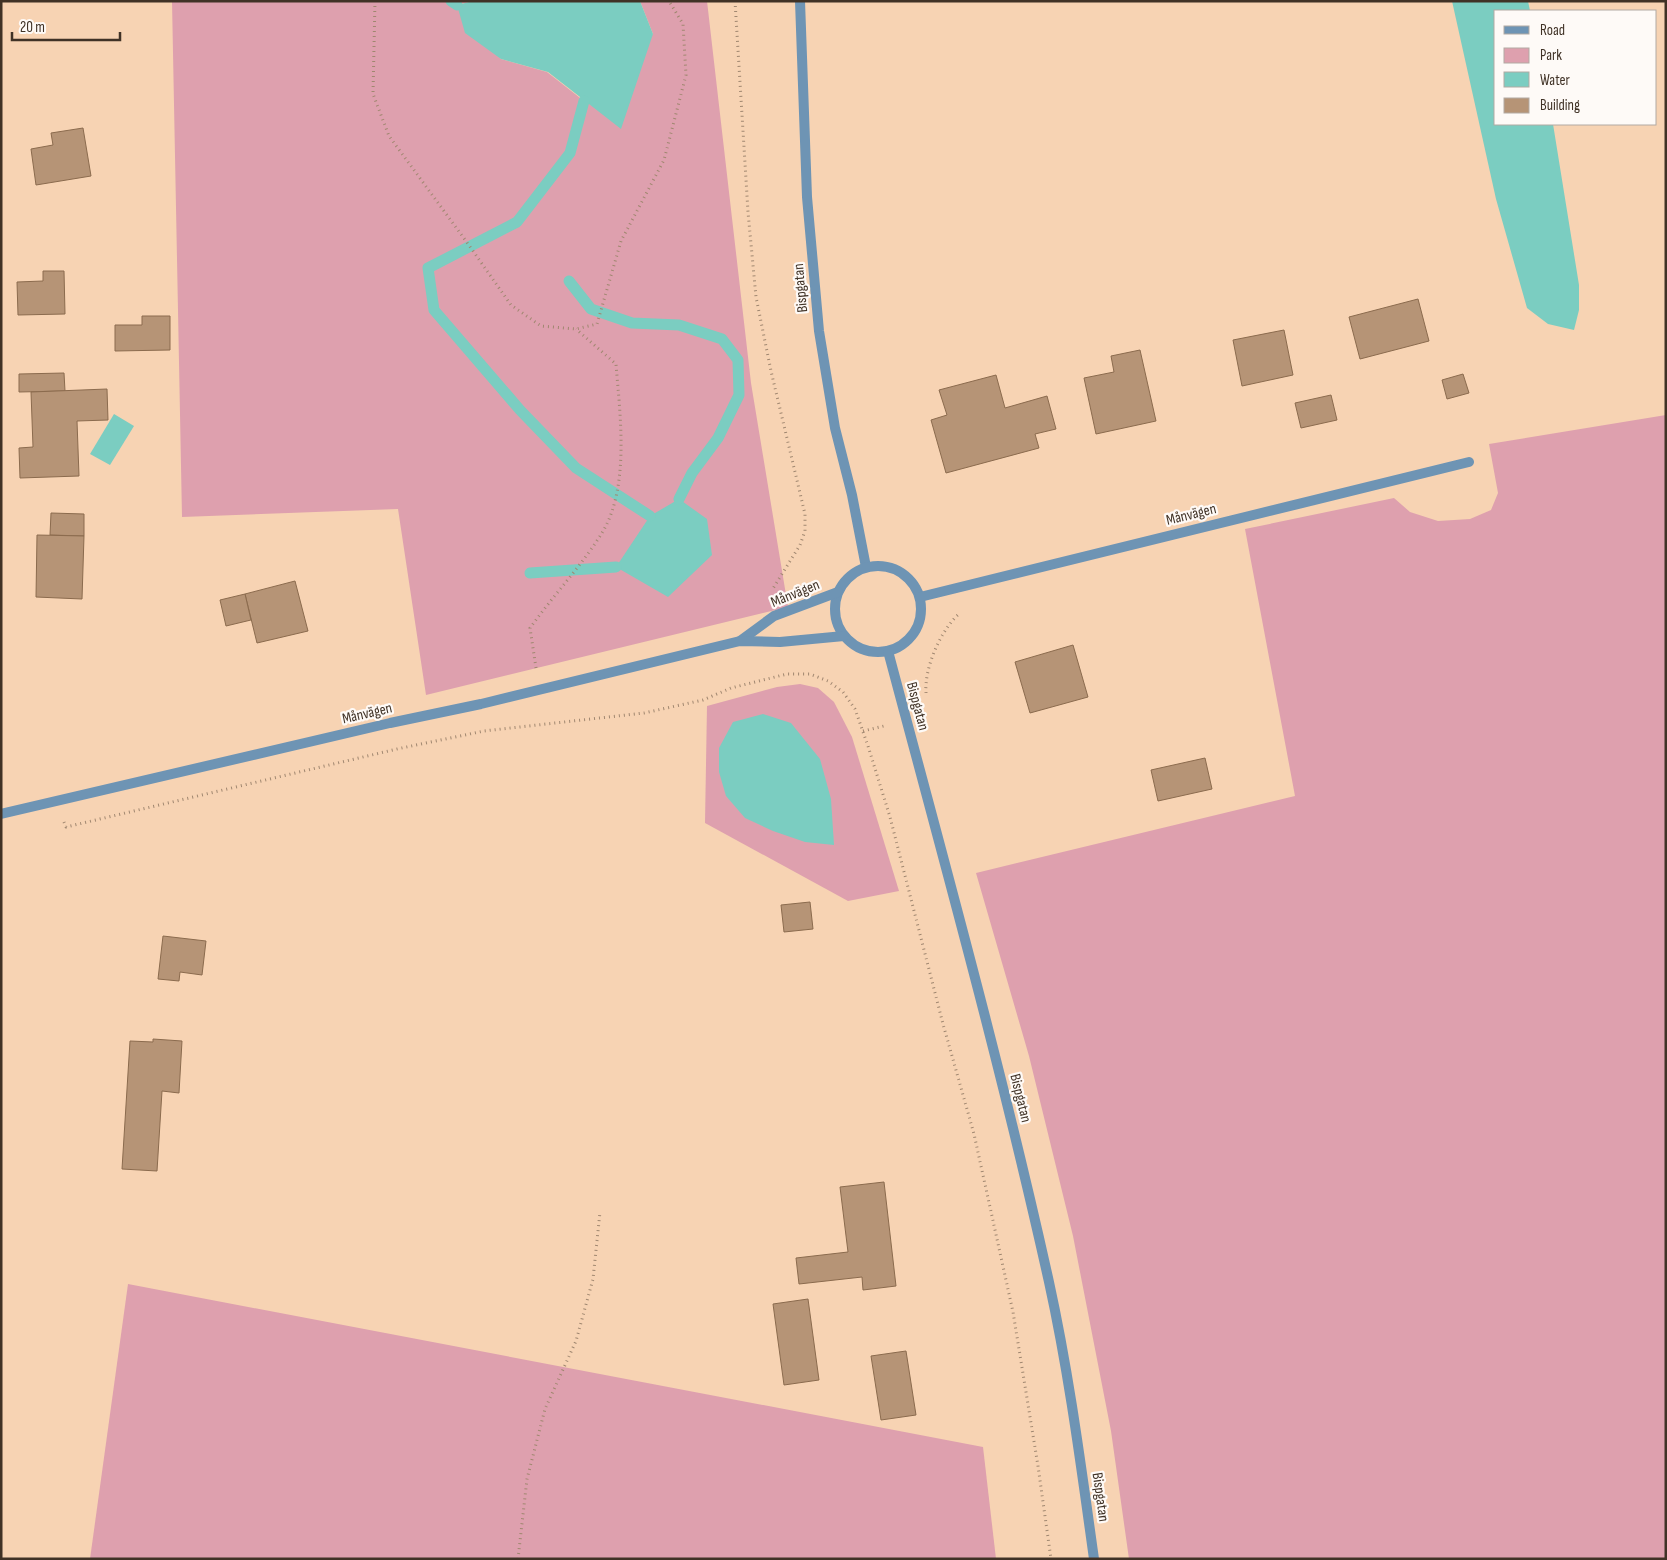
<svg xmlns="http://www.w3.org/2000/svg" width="1667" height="1560" font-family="'Sofia Sans Condensed',sans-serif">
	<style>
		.green { fill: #dea0ae }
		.water { fill: #7bcdc1 }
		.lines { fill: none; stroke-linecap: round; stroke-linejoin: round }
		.stream { stroke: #7bcdc1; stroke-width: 11 }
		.building { fill: #b69476; stroke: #8b6b4e }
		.path { stroke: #a08770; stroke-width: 3; stroke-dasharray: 1 4; stroke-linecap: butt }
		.minor { stroke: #6e94b4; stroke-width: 10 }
		.labels { text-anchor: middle; stroke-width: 4.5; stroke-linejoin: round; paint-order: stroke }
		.street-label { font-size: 15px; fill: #403226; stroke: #fefaf7 }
	</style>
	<rect width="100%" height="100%" fill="#f7d3b3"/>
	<!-- green -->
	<g class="green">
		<polygon points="172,1 473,1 457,5 501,59 547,72 584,101 653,34 640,1 707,1 751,383 788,607 426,695 398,509 182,517"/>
		<polygon points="1666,415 1666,1559 1129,1559 1111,1431 1073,1236 1029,1056 976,873 1295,796 1245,529 1394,498 1410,512 1438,521 1470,519 1491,510 1498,493 1489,444"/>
		<polygon points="800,684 818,688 834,702 852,737 899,891 848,901 705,823 707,706 777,687"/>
		<polygon points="128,1284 983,1447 996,1559 90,1559"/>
	</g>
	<!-- water -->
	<g class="water">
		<polygon points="473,1 640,1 653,34 621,129 548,72 501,59 465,33 457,5"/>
		<polygon points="1452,1 1528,1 1530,11 1496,11 1496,124 1553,124 1579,285 1579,310 1574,330 1548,324 1527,308 1496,199"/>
		<polygon points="114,414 134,426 110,465 90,454"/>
		<polygon points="679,499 707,519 712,555 668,597 616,567 650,516"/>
		<polygon points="763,714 791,723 820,759 831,799 834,845 805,842 773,831 745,818 726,796 719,772 719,748 733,722"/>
	</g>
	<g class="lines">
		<!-- stream -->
		<g class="stream">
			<polyline points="451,1 457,5"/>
			<polyline points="584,101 570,153 517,222 428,268 434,310 520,410 576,468 650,516"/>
			<polyline points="569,281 591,309 632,323 679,325 722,339 738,360 739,395 718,438 692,473 679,499"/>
			<polyline points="530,573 616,567"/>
		</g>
	</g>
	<!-- building -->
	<g class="building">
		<polygon points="83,128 91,176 36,185 31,149 53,145 51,133"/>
		<polygon points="43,271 64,271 65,314 18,315 17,282 43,281"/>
		<polygon points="1418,299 1429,341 1360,359 1349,317"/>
		<polygon points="142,316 170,316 170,350 115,351 115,325 142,325"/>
		<polygon points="1284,330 1293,375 1242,386 1233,340"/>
		<polygon points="1140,350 1156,421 1096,434 1084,378 1114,372 1111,356"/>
		<polygon points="64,373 65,391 19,392 19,374"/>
		<polygon points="1463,374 1469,393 1447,399 1442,380"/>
		<polygon points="996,375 1005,408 1047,396 1056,429 1035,434 1039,448 946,473 931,420 947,415 939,390"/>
		<polygon points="107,389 108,420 77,421 79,476 20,478 19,448 33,447 31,392"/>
		<polygon points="1331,395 1337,420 1301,428 1295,403"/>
		<polygon points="51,513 84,514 84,536 50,535"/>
		<polygon points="37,535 84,536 82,599 36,597"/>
		<polygon points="295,581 308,631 257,643 245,594"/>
		<polygon points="245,594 251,620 226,626 220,600"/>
		<polygon points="1073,645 1088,697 1030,713 1015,662"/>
		<polygon points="1205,758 1212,789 1158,801 1151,770"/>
		<polygon points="810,902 813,929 784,932 781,905"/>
		<polygon points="163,936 206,941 202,975 180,972 179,981 158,979"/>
		<polygon points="153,1039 182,1041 179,1093 162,1091 157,1171 122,1169 130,1041 153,1042"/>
		<polygon points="884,1182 896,1286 863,1290 862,1277 799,1284 796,1258 848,1252 840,1187"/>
		<polygon points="808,1299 819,1380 784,1385 773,1304"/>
		<polygon points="906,1351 916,1415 881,1420 871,1356"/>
	</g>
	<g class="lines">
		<!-- path -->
		<g class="path">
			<polyline points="375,1 373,94 389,136 466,241 511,305 541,326 576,329 597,324 621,241 664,160 686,75 683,24 669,1"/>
			<polyline points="735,1 748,212 756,297 771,371 805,514 805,531 800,545 772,590"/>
			<path d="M536 668 530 628C553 596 582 565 602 533 630 487 620 415 616 364L576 329"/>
			<path d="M926 693C924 668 941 629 960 613"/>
			<polyline points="863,731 884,726"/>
			<polyline points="64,822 66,827 397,749 484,731 644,713 703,700 731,688 787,674 810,674 828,681 843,692 855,709 868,746 890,817 943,1024 974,1134 1013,1312 1038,1466 1051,1559"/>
			<polyline points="518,1559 527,1479 545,1409 576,1341 593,1279 600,1212"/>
		</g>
		<!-- minor -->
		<g class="minor">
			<polyline points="800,1 807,197 819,331 835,428 852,495 866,567"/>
			<circle cx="878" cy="609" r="43"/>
			<polyline points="920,597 1469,462"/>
			<polyline points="740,641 774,616 838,592"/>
			<path d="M888 651C944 861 1002 1070 1049 1282 1069 1373 1081 1466 1094 1559"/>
			<polyline points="1,814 390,723 481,704 740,641 780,642 844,636"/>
		</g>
	</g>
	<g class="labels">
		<!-- street labels -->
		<g class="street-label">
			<text transform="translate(800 288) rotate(-95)" y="5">Bispgatan</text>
			<text transform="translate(1191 514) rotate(-14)" y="5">Månvägen</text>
			<text transform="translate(795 593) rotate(-22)" y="5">Månvägen</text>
			<text transform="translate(918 706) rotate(75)" y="5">Bispgatan</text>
			<text transform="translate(367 713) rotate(-13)" y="5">Månvägen</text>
			<text transform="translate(1021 1098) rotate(76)" y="5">Bispgatan</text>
			<text transform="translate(1101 1497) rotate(82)" y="5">Bispgatan</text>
		</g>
	</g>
	<!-- border -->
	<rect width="1667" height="1560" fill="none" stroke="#403226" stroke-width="5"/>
	<!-- legend -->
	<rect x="1494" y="10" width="162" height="115" fill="#fefaf7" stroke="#b2aaa3"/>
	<rect x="1504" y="26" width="25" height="8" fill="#6e94b4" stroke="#b2aaa3"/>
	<text x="1540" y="35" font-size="15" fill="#403226">Road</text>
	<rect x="1504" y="48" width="25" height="15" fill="#dea0ae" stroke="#b2aaa3"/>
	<text x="1540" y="60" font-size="15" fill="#403226">Park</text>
	<rect x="1504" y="72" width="25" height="15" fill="#7bcdc1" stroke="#b2aaa3"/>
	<text x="1540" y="85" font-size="15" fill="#403226">Water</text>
	<rect x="1504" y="98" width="25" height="15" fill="#b69476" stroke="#b2aaa3"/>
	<text x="1540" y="110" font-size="15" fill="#403226">Building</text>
	<!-- scale -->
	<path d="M12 32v8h108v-8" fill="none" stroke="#403226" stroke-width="2.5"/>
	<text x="20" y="32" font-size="15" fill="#403226" stroke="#fefaf7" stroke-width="4" paint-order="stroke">20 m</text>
</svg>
